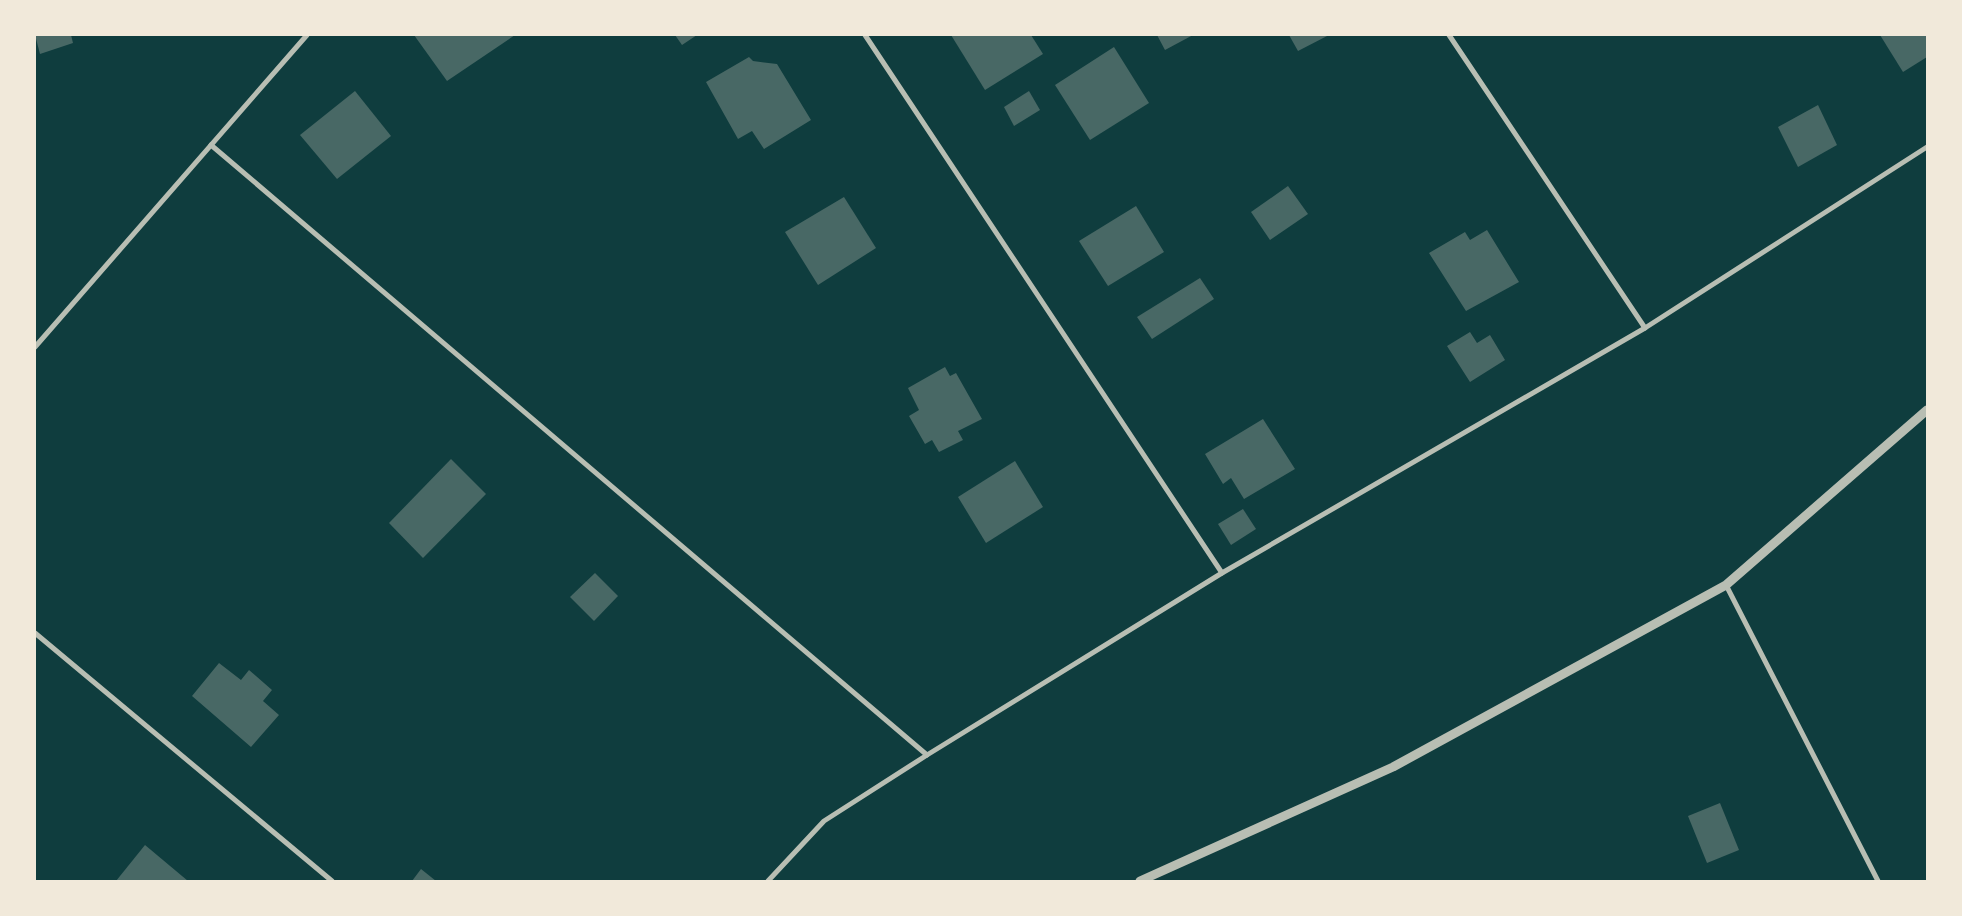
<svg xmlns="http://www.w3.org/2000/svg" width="1962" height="916" font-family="Inter,sans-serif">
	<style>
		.building { fill: #486865 }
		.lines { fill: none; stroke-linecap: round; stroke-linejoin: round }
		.minor { stroke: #b8beb3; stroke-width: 5 }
		.tertiary { stroke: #b8beb3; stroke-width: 9 }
	</style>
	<rect width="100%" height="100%" fill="#0f3d3e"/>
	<!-- building -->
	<g class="building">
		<polygon points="35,35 71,35 73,43 40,54"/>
		<polygon points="414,35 515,35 447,81"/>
		<polygon points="675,35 697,35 682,45"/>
		<polygon points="951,35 1031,35 1043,54 985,90"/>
		<polygon points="1157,35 1193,35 1165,50"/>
		<polygon points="1289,35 1329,35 1298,51"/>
		<polygon points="1880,35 1927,35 1927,57 1903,72"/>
		<polygon points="1114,47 1149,103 1090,140 1055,85"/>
		<polygon points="749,57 753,61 777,64 811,120 764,149 752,131 738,139 706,82"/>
		<polygon points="355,91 391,136 337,179 300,135"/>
		<polygon points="1029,91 1040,110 1014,126 1004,107"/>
		<polygon points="1818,105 1837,145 1798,167 1778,127"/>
		<polygon points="1288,186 1308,214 1270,240 1251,212"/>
		<polygon points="844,197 876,248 818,285 785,232"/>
		<polygon points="1136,206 1164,252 1108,286 1079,241"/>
		<polygon points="1487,230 1519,282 1466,311 1429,253 1465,232 1470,240"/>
		<polygon points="1200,278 1214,299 1152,339 1137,317"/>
		<polygon points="1470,332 1477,343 1490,335 1505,360 1470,382 1447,346"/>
		<polygon points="945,367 950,376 956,373 982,419 958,431 963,440 939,452 932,440 925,444 909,416 919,410 908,388"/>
		<polygon points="1263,419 1295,469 1244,499 1231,478 1223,484 1205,454"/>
		<polygon points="451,459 486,494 423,558 389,523"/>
		<polygon points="1015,461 1043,507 986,543 958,497"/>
		<polygon points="1243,509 1256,529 1231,545 1218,524"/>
		<polygon points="595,573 618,596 594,621 570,597"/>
		<polygon points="219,663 241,680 249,670 272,690 263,701 279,715 251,747 192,696"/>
		<polygon points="1720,803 1739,850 1707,863 1688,816"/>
		<polygon points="145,845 188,881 116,881"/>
		<polygon points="421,869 436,881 412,881"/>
	</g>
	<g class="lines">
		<!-- minor -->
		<g class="minor">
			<polyline points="865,35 1222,573"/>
			<polyline points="1449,35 1645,328"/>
			<polyline points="211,145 927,755"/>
			<polyline points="35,347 307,35"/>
			<polyline points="1726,585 1878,881"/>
			<polyline points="35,633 332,881"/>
			<polyline points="768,881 824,821 927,755 1222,573 1645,328 1927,147"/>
		</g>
		<!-- tertiary -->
		<polyline class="tertiary" points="1140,881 1393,767 1726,585 1927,410"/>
	</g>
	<!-- border -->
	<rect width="1962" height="916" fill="none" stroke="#f1e9da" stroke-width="72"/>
</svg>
